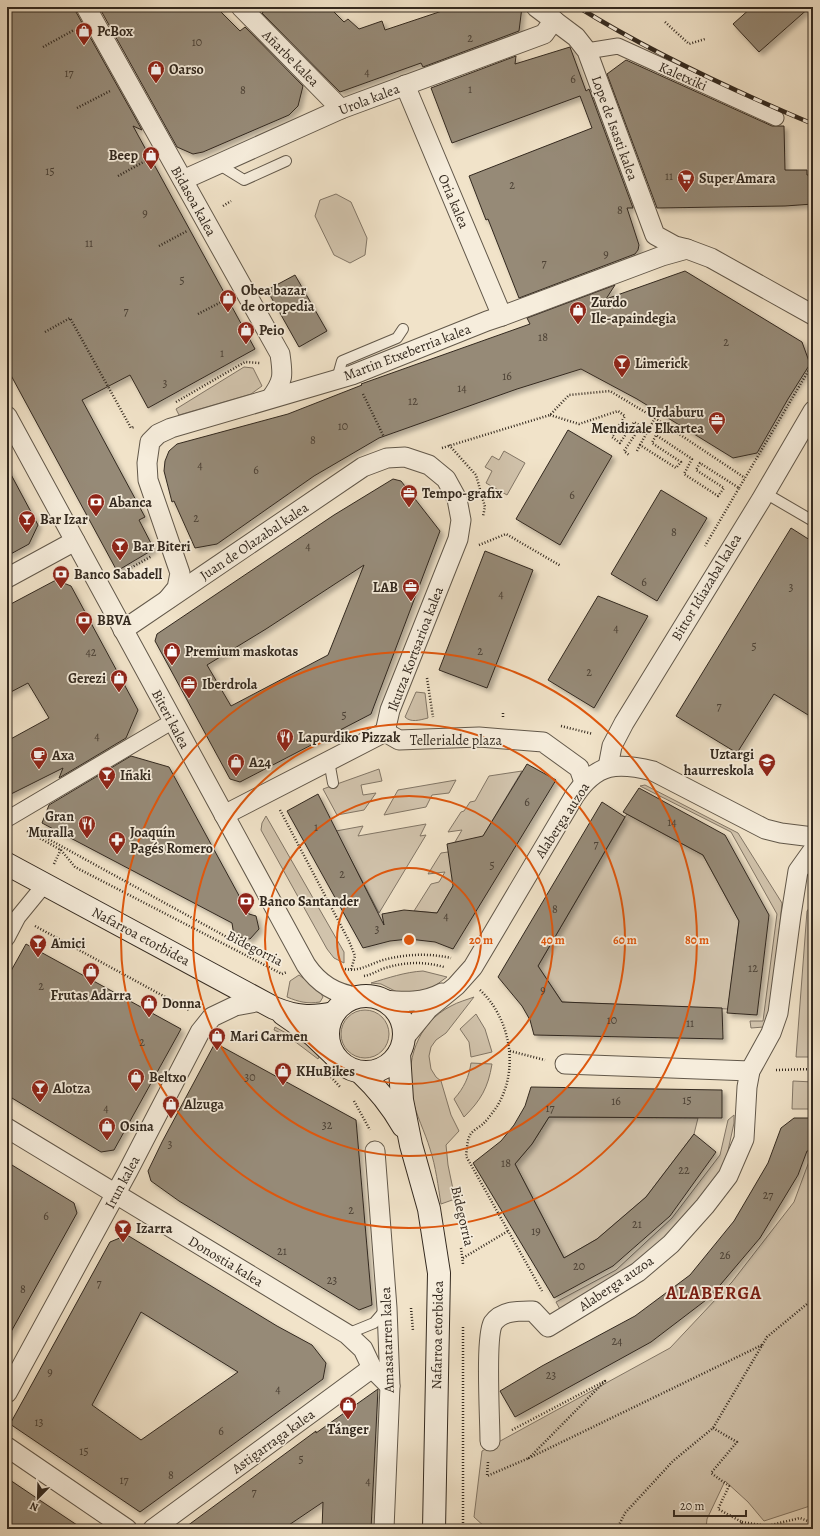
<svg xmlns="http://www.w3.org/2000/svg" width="820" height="1536" font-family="Alegreya,serif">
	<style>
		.green { fill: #d1c3ac; stroke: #827666 }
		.building { fill: #968a77; stroke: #33291f; fill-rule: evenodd; filter: url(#shadow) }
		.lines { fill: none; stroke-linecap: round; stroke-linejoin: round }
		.service-casing { stroke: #62584a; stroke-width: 12 }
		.pedestrian-casing { stroke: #62584a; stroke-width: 17 }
		.minor-casing { stroke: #62584a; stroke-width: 21 }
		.secondary-casing { stroke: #33291f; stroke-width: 24 }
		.path { stroke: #33291f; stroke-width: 2.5; stroke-dasharray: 1 2; stroke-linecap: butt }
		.service { stroke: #f6eddc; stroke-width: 10 }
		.pedestrian { stroke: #f6eddc; stroke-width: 15 }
		.minor { stroke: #f6eddc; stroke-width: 19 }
		.secondary { stroke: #f6eddc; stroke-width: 22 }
		.rail-casing { stroke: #33291f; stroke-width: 4.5 }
		.rail { stroke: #f6eddc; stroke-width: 3; stroke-dasharray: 9; stroke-linecap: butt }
		.ring { fill: none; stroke: #df570d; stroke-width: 2 }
		.labels { text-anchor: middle; stroke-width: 3.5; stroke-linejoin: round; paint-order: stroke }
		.number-label { font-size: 12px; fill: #4c4135 }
		.poi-label { font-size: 14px; font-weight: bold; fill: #33291f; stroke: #f6eddc; text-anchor: start }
		.street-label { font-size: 14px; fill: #33291f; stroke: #f6eddc }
		.district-label { font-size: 18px; font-weight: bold; letter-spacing: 1px; fill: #7a1f14; stroke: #f6eddc }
		.centre { fill: #df570d; stroke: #f6eddc; stroke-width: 2 }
		.ring-label { font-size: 12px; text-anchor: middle; font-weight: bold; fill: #df570d; stroke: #f6eddc; stroke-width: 3.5; stroke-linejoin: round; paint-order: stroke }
	</style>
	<defs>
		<filter id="shadow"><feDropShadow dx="3.5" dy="3.5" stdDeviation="2" flood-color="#0004"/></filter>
	</defs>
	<rect width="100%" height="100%" fill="#f1e3c9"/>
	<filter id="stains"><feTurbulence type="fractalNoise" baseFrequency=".005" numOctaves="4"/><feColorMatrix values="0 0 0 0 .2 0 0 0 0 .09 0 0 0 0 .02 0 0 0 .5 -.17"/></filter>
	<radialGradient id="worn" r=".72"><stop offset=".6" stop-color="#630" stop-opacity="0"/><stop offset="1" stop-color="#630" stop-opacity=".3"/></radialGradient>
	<!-- green -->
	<g class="green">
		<polygon points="336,194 351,202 367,238 365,255 350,263 334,255 315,216 320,200"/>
		<polygon points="244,367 253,368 262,386 251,394 179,415 176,409"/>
		<polygon points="504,451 525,463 507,495 486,483 492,471 485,467 492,456 499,460"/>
		<path d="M416 692 425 693 428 718C420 720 411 723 405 717Z"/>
		<polygon points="379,769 382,781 361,785 363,795 376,793 364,810 337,815 323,789"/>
		<polygon points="522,771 437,913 414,911 431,884 439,882 445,872 428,874 441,853 448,852 457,842 455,842 462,830 448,832 461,812 464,811 470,802 475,801 489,776"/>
		<polygon points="456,780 449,793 432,795 426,807 384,815 398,790"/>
		<polygon points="645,785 738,833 782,903 770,1020 764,1027 751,1028 750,1021 763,1021 777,914 731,832 640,786"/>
		<polygon points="627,814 703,855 739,921 728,1009 562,1002 538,966"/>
		<polygon points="266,816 344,952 344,963 334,958 327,949 261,830 262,823"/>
		<polygon points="426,824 420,836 426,835 379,913 336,831 363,826 358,836"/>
		<polygon points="813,903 813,966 809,1018 813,1018 813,1057 796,1057 807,911"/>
		<path d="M423 971 447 977 432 988 418 992H397L381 984 371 983C388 978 405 972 423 971Z"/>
		<path d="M299 975 319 990 323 997 320 1002C307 1004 299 1002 287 997L290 981Z"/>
		<path d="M474 997 446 1033 436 1040 431 1047 429 1056 431 1069 436 1077 441 1081 451 1115 459 1131 446 1145 448 1165 455 1199 441 1204C438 1186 436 1167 430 1149 425 1132 416 1115 412 1097 405 1062 417 1023 451 1006 458 1002 466 1000 474 997Z"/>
		<circle cx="365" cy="1034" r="24"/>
		<polygon points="476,1014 485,1029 492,1052 471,1057 469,1042 460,1029"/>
		<polygon points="275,1027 308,1045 319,1057 318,1059 289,1037 274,1030"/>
		<path d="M471 1063 492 1064C488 1088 481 1100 464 1117L454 1099C464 1088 469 1077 471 1063Z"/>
		<polygon points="793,1081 813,1082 813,1109 792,1109"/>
		<polygon points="734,1115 734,1123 723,1174 668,1241 562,1313 556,1302 616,1270 672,1218 720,1155 728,1120"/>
		<polygon points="549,1117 698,1118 694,1134 646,1197 597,1239 564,1258 515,1164 532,1144"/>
		<polygon points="811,1156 813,1157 813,1443 811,1471 813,1481 813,1505 764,1521 748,1502 725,1481 707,1519 706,1529 487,1529 474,1517 482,1451 670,1348 732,1282 794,1202"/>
	</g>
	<!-- building -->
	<g class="building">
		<polygon points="7,7 75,7 76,12 142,130 133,126 255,349 148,408 130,375 82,400 145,517 139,520 154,549 117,571 7,368"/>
		<polygon points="99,7 216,7 240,31 245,27 303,86 298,106 289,115 203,152 193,154 177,147"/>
		<polygon points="269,7 329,7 344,22 348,19 359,29 382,21 385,30 454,7 522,7 519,31 423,67 421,63 340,92 262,13"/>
		<polygon points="752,7 810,7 759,52 733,24"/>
		<polygon points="570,47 586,91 589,89 633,208 627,208 639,245 638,250 635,254 519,298 488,219 486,220 469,176 592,128 580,96 452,143 431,88 516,56 515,64"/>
		<polygon points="626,60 772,126 784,126 785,170 807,170 807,175 813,175 813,204 785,206 657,208 607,74"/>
		<polygon points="685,271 802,342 810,364 788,399 757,453 733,458 637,399 581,369 517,389 379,438 314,476 217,544 195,548 174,501 172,502 164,471 165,461 169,451 177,444 288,414 362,385 361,384 530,324 527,318 615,285 606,299"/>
		<polygon points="295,275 327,331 299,347 267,290"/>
		<polygon points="568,430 612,456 560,545 516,519"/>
		<polygon points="7,467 38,525 29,544 7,556"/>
		<path d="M393 479 401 481 440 531 371 714 240 782 230 779 155 641 157 634 334 515ZM364 565 328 655 231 706 207 665 266 629Z"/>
		<polygon points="661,490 707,518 657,601 611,574"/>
		<polygon points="791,528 813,542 813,718 774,694 737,753 676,716"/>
		<polygon points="485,551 533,570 487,688 439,670"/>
		<polygon points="56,580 71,586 138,710 126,738 59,778 63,768 7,796 7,741 49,718 28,683 7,694 7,606"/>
		<polygon points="598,596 648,616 594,708 548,680"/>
		<polygon points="131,756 169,767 249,914 256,916 259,929 250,939 234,936 232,923 42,823 49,805"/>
		<polygon points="527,764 556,780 453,949 435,942 409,939 390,941 363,948 287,811 318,794 384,925 382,914 404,910 437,913 453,886 447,844 483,836"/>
		<polygon points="639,788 725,835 769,915 757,1015 727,1013 739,921 703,855 623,812"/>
		<polygon points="602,802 625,817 538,966 562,1002 722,1008 723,1039 534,1035 530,1020 522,1006 498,977"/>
		<polygon points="26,944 181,1029 114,1150 101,1152 7,1095 7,978"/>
		<polygon points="215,1043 356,1120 372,1305 359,1310 179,1201 151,1181 148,1171 162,1142"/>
		<polygon points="531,1087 722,1090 722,1118 549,1117 532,1144 515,1164 564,1258 597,1239 646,1197 694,1134 716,1152 670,1216 613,1266 554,1298 473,1163 501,1141 514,1125 525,1106"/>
		<polygon points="794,1118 813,1118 813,1150 807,1151 798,1175 760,1238 710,1297 651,1342 515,1417 500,1391 542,1366 635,1316 690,1275 734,1221 768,1163 781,1128"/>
		<polygon points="7,1162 74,1203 77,1213 7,1339"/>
		<path d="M127 1235 277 1326 312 1345 326 1363 323 1379 140 1512 10 1424 110 1242ZM141 1312 238 1372 141 1440 92 1405Z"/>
		<polygon points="378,1389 371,1529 322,1529 323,1502 283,1529 183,1529 316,1431 316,1433"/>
		<polygon points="7,1478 41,1501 83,1529 7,1529"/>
	</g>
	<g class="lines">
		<!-- service casing -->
		<g class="service-casing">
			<g id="service">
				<polyline points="218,164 244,180 286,161"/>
				<polyline points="337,379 342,361 397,338 403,329"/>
				<polyline points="765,493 813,521"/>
				<polyline points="329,761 333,783"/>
				<polyline points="347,1334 374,1323 386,1309"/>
			</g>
		</g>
		<!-- pedestrian casing -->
		<g class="pedestrian-casing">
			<g id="pedestrian">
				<polyline points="587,51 618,46 776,118"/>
				<polyline points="9,818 173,721"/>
				<polyline points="7,938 18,917 45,884"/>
			</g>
		</g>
		<!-- minor casing -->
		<g class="minor-casing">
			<g id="minor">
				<path d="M86 7 280 354C283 375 284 380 271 398"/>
				<polyline points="241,7 341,109"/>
				<polyline points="536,7 576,37 587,51 655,235 675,246 687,249"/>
				<polyline points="405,85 502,316"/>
				<polyline points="183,180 341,109 544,34 554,20"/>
				<path d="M7 416 306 965C319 984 335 994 358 997"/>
				<polyline points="7,578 75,541"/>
				<polyline points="168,599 177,588 180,573 148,480 147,463 150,442 158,434 171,428 352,375 487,321 502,316 662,256 687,249 711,258 813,315"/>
				<polyline points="123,630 363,467 387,458 405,457 429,465 446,479 457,499 461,520 458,539 390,710 385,732 224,815"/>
				<polyline points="385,732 399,740 479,737 543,742 579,768 584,782"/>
				<polyline points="608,767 612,746 624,723 761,500 813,411"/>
				<path d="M384 1000C404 1002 424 1003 442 993"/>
				<path d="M405 1037 428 1009 456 986 473 967 575 795C597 763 617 762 653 771L765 829 781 833 813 837"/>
				<polyline points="565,1064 750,1071"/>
				<polyline points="7,1128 347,1334 363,1349 372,1368 390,1386"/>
				<polyline points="375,1151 387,1308 390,1386 384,1529"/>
				<polyline points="7,1393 128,1171 200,1032 212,1017 235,1006 261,1001"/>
				<path d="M490 1441C490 1419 485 1338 493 1323 502 1310 519 1311 533 1311L548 1327 638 1272 671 1244 705 1206 728 1176 744 1139 747 1087 750 1071 771 1033 778 1013 791 915 798 871 813 850"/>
				<polyline points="7,1447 127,1529"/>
				<polyline points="153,1529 372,1368"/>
			</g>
		</g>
		<!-- secondary casing -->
		<g class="secondary-casing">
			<g id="secondary">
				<path d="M7 864 274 1008C296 1017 311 1018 334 1013"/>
				<circle cx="366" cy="1034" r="38"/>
				<polyline points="283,1014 313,1035 333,1054"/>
				<polyline points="399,1053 402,1100 411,1145 429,1209 439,1273 434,1529"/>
				<path d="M360 1072C377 1088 391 1105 403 1126"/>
			</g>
		</g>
		<!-- path -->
		<g class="path">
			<polyline points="665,22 689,44 705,39"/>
			<polyline points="43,47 74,30"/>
			<polyline points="77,108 110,91"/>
			<polyline points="118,176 147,160"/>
			<polyline points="223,206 231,201"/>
			<polyline points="159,246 187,231"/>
			<polyline points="198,314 225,300"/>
			<polyline points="45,332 70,318 131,428 134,427"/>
			<polyline points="7,389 11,396"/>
			<polyline points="363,394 384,437"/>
			<polyline points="176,402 245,362 260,363"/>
			<polyline points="550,415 579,424 618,411 625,416 612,437 620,443 634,422 641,426 624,451 629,455"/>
			<polyline points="449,445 476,475 485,507 483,516"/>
			<polyline points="640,445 655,418"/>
			<polyline points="442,448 550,415 569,395 610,391 655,418 745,478"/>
			<polyline points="637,451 640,445 676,468 681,462 652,443 656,435 692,459 684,474 718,496 724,488 696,470 700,463 739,488 705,546"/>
			<polyline points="739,488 813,363"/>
			<polyline points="479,545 506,534 561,566"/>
			<polyline points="118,575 152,556"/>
			<polyline points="427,678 433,717"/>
			<polyline points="503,717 503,711"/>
			<polyline points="561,726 593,734"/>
			<polyline points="280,810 349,941 355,956 351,970"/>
			<polyline points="30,829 245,947 270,959 276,956"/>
			<polyline points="27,831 61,850 75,867 282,974 287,972"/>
			<polyline points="54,864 61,849"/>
			<polyline points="35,926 189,1010"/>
			<path d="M345 969C359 972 370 964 383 960 406 954 428 953 451 958"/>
			<path d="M364 976C370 975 376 972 382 969 403 962 423 961 444 967"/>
			<path d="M480 990C511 1019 520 1071 496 1108 492 1113 488 1119 484 1123 480 1127 473 1130 470 1135 467 1140 467 1150 466 1156L542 1291"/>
			<polyline points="510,1051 545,1060"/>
			<polyline points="776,1070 813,1069"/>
			<polyline points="331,1077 341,1088"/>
			<polyline points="354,1101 370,1130"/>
			<polyline points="461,1248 463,1264"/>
			<polyline points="463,1258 508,1231"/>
			<polyline points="411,1308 413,1331"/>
			<polyline points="713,1428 737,1442 711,1473 729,1486 718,1509 742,1522 738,1529"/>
			<polyline points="512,1430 605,1381 529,1458 762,1345"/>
			<polyline points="488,1462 487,1476 529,1458"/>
			<polyline points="742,1522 767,1526 800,1518 813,1523"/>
			<polyline points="463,1529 463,1327"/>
			<polyline points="617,1529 625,1513 673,1461 713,1428 767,1337 813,1299"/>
		</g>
		<!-- service -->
		<use href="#service" class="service"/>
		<!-- pedestrian -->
		<use href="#pedestrian" class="pedestrian"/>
		<!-- minor -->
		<use href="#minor" class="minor"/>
		<!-- secondary -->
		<use href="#secondary" class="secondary"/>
		<!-- rail casing -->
		<g class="rail-casing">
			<path id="rail" d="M578 7C652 53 732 90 813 124"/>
		</g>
		<!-- rail -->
		<use href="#rail" class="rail"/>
	</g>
	<!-- distance rings -->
	<g class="ring">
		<circle cx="409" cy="940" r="72"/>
		<circle cx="409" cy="940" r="144"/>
		<circle cx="409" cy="940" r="216"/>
		<circle cx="409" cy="940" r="288"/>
	</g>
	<!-- icons -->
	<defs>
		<g id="shop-pin" transform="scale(0.9)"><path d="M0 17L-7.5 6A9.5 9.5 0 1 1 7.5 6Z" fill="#8f2418" stroke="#f6eddc"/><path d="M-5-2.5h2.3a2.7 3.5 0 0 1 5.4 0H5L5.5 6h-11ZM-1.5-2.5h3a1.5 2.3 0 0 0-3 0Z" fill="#fff"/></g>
		<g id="supermarket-pin" transform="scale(0.9)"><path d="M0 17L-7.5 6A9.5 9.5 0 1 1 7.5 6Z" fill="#8f2418" stroke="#f6eddc"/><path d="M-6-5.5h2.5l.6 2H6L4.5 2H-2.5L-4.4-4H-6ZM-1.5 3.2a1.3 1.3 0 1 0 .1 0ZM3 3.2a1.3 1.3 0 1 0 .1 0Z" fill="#fff"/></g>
		<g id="bar-pin" transform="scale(0.9)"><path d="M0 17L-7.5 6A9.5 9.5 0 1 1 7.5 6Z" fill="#8f2418" stroke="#f6eddc"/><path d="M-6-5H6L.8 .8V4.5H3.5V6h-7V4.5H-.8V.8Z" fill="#fff"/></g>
		<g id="office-pin" transform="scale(0.9)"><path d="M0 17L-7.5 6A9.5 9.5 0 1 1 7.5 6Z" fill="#8f2418" stroke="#f6eddc"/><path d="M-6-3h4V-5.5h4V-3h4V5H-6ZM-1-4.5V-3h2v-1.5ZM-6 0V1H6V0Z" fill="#fff"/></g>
		<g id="bank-pin" transform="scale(0.9)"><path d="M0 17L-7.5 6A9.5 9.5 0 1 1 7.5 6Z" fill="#8f2418" stroke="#f6eddc"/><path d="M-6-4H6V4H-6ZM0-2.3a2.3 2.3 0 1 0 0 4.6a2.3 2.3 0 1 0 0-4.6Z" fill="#fff"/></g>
		<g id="restaurant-pin" transform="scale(0.9)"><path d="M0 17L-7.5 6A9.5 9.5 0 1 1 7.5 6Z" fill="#8f2418" stroke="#f6eddc"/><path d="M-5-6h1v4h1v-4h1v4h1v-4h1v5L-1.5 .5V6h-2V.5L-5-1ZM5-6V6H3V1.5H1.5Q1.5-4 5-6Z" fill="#fff"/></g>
		<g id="cafe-pin" transform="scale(0.9)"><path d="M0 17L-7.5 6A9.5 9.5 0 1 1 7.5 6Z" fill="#8f2418" stroke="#f6eddc"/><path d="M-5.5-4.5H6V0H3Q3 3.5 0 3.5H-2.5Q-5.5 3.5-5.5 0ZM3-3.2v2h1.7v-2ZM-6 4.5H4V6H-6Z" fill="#fff"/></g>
		<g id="school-pin" transform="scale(0.9)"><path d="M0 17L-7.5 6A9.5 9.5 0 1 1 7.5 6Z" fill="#8f2418" stroke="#f6eddc"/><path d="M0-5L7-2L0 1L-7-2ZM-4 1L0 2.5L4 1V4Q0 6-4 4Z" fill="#fff"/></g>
		<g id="pharmacy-pin" transform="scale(0.9)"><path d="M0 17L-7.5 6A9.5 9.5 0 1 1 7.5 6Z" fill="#8f2418" stroke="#f6eddc"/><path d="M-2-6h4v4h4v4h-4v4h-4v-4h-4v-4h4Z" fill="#fff"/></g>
	</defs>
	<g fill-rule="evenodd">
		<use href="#shop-pin" x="84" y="31"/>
		<use href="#shop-pin" x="156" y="69"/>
		<use href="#shop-pin" x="151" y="155"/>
		<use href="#supermarket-pin" x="686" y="178"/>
		<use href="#shop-pin" x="228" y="298"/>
		<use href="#shop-pin" x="578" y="310"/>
		<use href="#shop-pin" x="246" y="330"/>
		<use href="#bar-pin" x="622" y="363"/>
		<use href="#office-pin" x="717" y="420"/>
		<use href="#office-pin" x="409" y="493"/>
		<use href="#bank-pin" x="96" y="502"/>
		<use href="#bar-pin" x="27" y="519"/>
		<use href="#bar-pin" x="120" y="546"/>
		<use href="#bank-pin" x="61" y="574"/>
		<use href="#office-pin" x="411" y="587"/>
		<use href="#bank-pin" x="84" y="620"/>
		<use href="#shop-pin" x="172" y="651"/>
		<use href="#shop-pin" x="119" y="678"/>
		<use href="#office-pin" x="189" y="684"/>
		<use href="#restaurant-pin" x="285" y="737"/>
		<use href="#cafe-pin" x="39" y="755"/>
		<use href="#shop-pin" x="236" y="762"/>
		<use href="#school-pin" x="767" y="762"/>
		<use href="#bar-pin" x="107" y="775"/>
		<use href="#restaurant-pin" x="87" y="824"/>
		<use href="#pharmacy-pin" x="117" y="840"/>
		<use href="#bank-pin" x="246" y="901"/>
		<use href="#bar-pin" x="38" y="943"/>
		<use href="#shop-pin" x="91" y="971"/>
		<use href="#shop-pin" x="149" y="1003"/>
		<use href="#shop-pin" x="217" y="1036"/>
		<use href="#shop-pin" x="283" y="1071"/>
		<use href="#shop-pin" x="136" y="1077"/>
		<use href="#bar-pin" x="40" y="1088"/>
		<use href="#shop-pin" x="171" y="1104"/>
		<use href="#shop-pin" x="107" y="1126"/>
		<use href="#bar-pin" x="123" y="1228"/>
		<use href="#shop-pin" x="348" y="1405"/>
	</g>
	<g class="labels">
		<!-- number labels -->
		<g class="number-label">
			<text x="470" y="42">2</text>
			<text x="197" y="46">10</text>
			<text x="367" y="76">4</text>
			<text x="69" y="77">17</text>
			<text x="573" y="83">6</text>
			<text x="470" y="93">1</text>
			<text x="243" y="94">8</text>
			<text x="50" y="175">15</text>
			<text x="669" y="180">11</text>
			<text x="512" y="189">2</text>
			<text x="620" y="214">8</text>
			<text x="145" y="217">9</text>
			<text x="89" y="247">11</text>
			<text x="606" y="258">9</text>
			<text x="544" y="267">7</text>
			<text x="182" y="284">5</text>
			<text x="126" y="315">7</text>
			<text x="543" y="341">18</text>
			<text x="726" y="346">2</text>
			<text x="222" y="357">1</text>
			<text x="507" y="380">16</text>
			<text x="165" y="387">3</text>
			<text x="462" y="392">14</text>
			<text x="413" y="405">12</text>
			<text x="343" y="430">10</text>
			<text x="313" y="444">8</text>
			<text x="200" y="469">4</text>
			<text x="256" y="474">6</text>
			<text x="572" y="499">6</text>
			<text x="196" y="522">2</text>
			<text x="674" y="536">8</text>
			<text x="308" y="550">4</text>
			<text x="644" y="586">6</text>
			<text x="791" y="591">3</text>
			<text x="501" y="598">4</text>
			<text x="616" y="632">4</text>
			<text x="754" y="650">5</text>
			<text x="480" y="655">2</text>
			<text x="91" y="656">42</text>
			<text x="589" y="676">2</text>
			<text x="719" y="710">7</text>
			<text x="344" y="719">5</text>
			<text x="97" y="740">4</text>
			<text x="527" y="806">6</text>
			<text x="672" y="826">14</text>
			<text x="316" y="831">1</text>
			<text x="596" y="848">7</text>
			<text x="492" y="869">5</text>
			<text x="342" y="878">2</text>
			<text x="555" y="913">8</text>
			<text x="446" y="920">4</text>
			<text x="377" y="933">3</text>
			<text x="753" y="972">12</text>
			<text x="41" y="990">2</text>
			<text x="543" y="994">9</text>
			<text x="612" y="1024">10</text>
			<text x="690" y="1027">11</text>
			<text x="142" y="1046">2</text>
			<text x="250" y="1081">30</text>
			<text x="687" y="1104">15</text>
			<text x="616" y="1105">16</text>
			<text x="106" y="1112">4</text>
			<text x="550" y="1112">17</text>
			<text x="327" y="1129">32</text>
			<text x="170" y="1148">3</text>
			<text x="506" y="1167">18</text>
			<text x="684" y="1174">22</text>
			<text x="768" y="1199">27</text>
			<text x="351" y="1214">2</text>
			<text x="46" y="1220">6</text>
			<text x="637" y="1228">21</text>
			<text x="536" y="1235">19</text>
			<text x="282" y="1255">21</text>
			<text x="725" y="1259">26</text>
			<text x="579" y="1270">20</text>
			<text x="332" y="1284">23</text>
			<text x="99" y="1287">7</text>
			<text x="23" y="1293">8</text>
			<text x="617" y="1345">24</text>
			<text x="50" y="1376">9</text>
			<text x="551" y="1379">23</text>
			<text x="278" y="1393">4</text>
			<text x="39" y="1426">13</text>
			<text x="221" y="1435">6</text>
			<text x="84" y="1455">15</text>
			<text x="301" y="1463">5</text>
			<text x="171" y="1479">8</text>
			<text x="124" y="1484">17</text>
			<text x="368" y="1485">4</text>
			<text x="254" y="1496">7</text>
		</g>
		<!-- poi labels -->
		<g class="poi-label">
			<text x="97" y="36">PcBox</text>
			<text x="169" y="74">Oarso</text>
			<text x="138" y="160" text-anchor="end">Beep</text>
			<text x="699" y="183">Super Amara</text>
			<text x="241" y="295">Obea bazar<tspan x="241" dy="16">de ortopedia</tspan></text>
			<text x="591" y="307">Zurdo<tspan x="591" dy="16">Ile-apaindegia</tspan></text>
			<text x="259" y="335">Peio</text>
			<text x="635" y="368">Limerick</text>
			<text x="704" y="417" text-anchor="end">Urdaburu<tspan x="704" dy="16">Mendizale Elkartea</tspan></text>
			<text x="422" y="498">Tempo-grafix</text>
			<text x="109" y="507">Abanca</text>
			<text x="40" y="524">Bar Izar</text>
			<text x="133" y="551">Bar Biteri</text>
			<text x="74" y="579">Banco Sabadell</text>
			<text x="398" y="592" text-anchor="end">LAB</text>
			<text x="97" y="625">BBVA</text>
			<text x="185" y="656">Premium maskotas</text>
			<text x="106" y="683" text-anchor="end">Gerezi</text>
			<text x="202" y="689">Iberdrola</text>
			<text x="298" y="742">Lapurdiko Pizzak</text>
			<text x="754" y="759" text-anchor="end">Uztargi<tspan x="754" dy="16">haurreskola</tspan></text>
			<text x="52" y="760">Axa</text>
			<text x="249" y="767">A24</text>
			<text x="120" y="780">Iñaki</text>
			<text x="74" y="821" text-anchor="end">Gran<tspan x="74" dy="16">Muralla</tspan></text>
			<text x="130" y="837">Joaquín<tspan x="130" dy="16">Pagés Romero</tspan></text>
			<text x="259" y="906">Banco Santander</text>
			<text x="51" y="948">Amici</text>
			<text x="91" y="1000" text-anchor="middle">Frutas Adarra</text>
			<text x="162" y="1008">Donna</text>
			<text x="230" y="1041">Mari Carmen</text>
			<text x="296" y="1076">KHuBikes</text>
			<text x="149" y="1082">Beltxo</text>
			<text x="53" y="1093">Alotza</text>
			<text x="184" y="1109">Alzuga</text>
			<text x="120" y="1131">Osina</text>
			<text x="136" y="1233">Izarra</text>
			<text x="348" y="1434" text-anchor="middle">Tánger</text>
		</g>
		<!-- street labels -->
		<g class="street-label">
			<text transform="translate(291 58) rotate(45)" y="5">Añarbe kalea</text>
			<text transform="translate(683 76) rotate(24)" y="5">Kaletxiki</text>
			<text transform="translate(369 99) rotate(-21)" y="5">Urola kalea</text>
			<text transform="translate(615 128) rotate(70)" y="5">Lope de Isasti kalea</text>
			<text transform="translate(194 201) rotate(61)" y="5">Bidasoa kalea</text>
			<text transform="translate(454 201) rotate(67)" y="5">Oria kalea</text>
			<text transform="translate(407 352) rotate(-21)" y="5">Martin Etxeberria kalea</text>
			<text transform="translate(254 541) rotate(-34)" y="5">Juan de Olazabal kalea</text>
			<text transform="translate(706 587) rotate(-59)" y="5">Bittor Idiazabal kalea</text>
			<text transform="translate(415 649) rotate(-69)" y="5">Ikutza Kortsarioa kalea</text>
			<text transform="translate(171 719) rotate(62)" y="5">Biteri kalea</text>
			<text x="456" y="745">Tellerialde plaza</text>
			<text transform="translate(562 820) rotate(-57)" y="5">Alaberga auzoa</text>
			<text transform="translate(141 936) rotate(28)" y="5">Nafarroa etorbidea</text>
			<text transform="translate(255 948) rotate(27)" y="5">Bidegorria</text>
			<text transform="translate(122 1182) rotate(-62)" y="5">Irun kalea</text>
			<text transform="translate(463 1216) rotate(77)" y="5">Bidegorria</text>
			<text transform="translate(226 1261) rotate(31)" y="5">Donostia kalea</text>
			<text transform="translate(616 1283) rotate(-34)" y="5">Alaberga auzoa</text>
			<text transform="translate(437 1335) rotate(-89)" y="5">Nafarroa etorbidea</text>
			<text transform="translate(387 1340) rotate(-92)" y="5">Amasatarren kalea</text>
			<text transform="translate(273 1441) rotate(-36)" y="5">Astigarraga kalea</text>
		</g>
		<!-- district labels -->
		<g class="district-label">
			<text x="714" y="1299">ALABERGA</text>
		</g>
	</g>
	<circle cx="409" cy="940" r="6" class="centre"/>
	<g class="ring-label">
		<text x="481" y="944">20 m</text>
		<text x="553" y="944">40 m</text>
		<text x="625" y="944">60 m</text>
		<text x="697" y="944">80 m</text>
	</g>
	<!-- margin -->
	<rect width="820" height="1536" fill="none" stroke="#f1e3c9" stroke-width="24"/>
	<rect x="8" y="8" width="804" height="1520" fill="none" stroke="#33291f" stroke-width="2"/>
	<rect x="12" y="12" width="796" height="1512" fill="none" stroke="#33291f"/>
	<!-- north arrow -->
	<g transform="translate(38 1498) rotate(203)" stroke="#f6eddc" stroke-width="3" paint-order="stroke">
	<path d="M0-3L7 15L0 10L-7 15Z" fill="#33291f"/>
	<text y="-6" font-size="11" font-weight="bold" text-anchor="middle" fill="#33291f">N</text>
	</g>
	<!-- scale -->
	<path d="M674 1510v6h72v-6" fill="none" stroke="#33291f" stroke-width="2"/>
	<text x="680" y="1510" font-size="12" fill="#33291f" stroke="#f6eddc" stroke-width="3" paint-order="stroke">20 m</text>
	<rect width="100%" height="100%" filter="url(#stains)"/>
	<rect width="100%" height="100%" fill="url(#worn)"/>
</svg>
